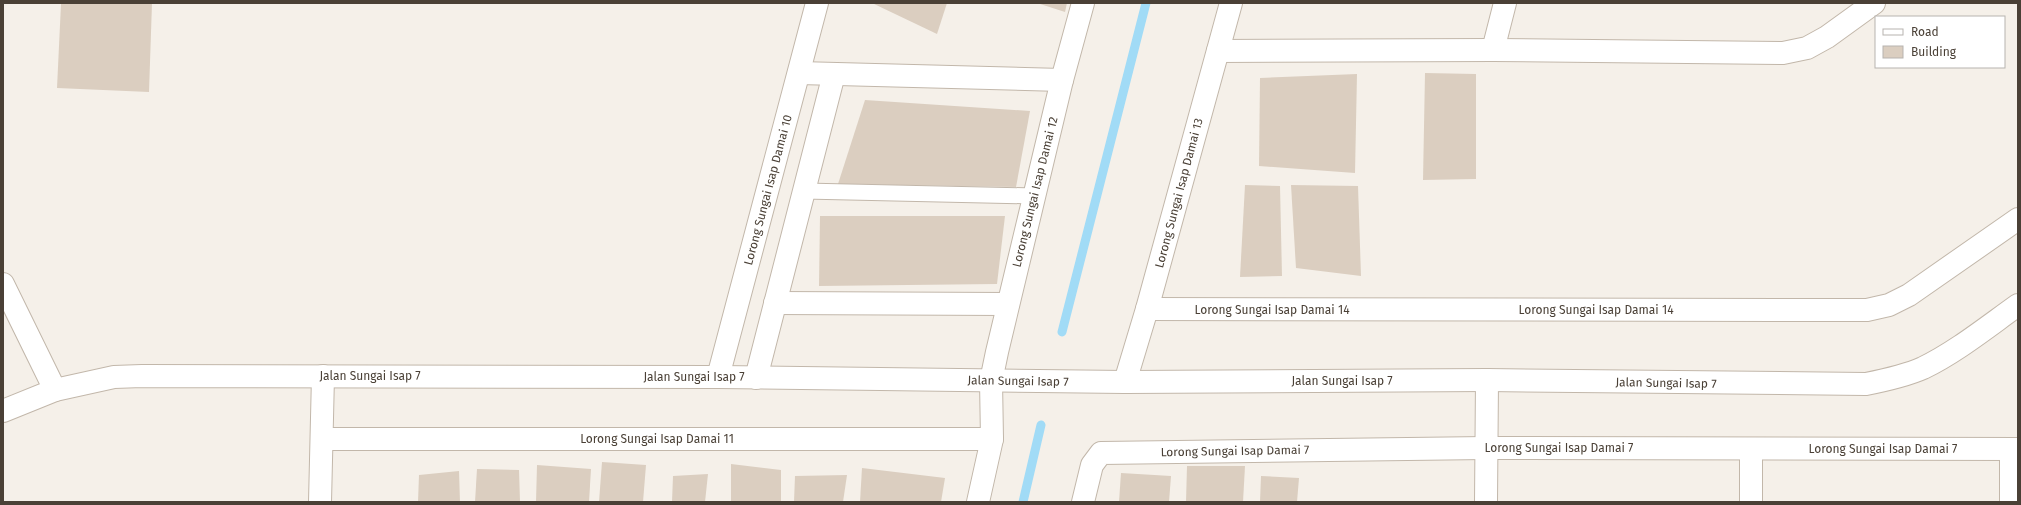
<svg xmlns="http://www.w3.org/2000/svg" width="2021" height="505" font-family="'Fira Sans',sans-serif">
	<style>
		.lines { fill: none; stroke-linecap: round; stroke-linejoin: round }
		.stream { stroke: #a1dbf6; stroke-width: 9 }
		.building { fill: #dbcec0 }
		.service-casing { stroke: #c2b7aa; stroke-width: 17 }
		.minor-casing { stroke: #c2b7aa; stroke-width: 24 }
		.tertiary-casing { stroke: #c2b7aa; stroke-width: 24 }
		.service { stroke: #fff; stroke-width: 15 }
		.minor { stroke: #fff; stroke-width: 22 }
		.tertiary { stroke: #fff; stroke-width: 22 }
		.labels { text-anchor: middle; stroke-width: 4; stroke-linejoin: round; paint-order: stroke }
		.street-label { font-size: 12px; fill: #4a4036; stroke: #fff }
	</style>
	<rect width="100%" height="100%" fill="#f5f0e9"/>
	<g class="lines">
		<!-- stream -->
		<g class="stream">
			<polyline points="1062,332 1146,3"/>
			<polyline points="1023,502 1041,425"/>
		</g>
	</g>
	<!-- building -->
	<g class="building">
		<polygon points="76,3 152,3 149,92 57,88 61,4"/>
		<polygon points="872,3 947,3 937,34"/>
		<polygon points="1037,3 1067,3 1065,12"/>
		<polygon points="1425,73 1476,74 1476,179 1423,180"/>
		<polygon points="1357,74 1355,173 1259,166 1260,78"/>
		<polygon points="865,100 1030,111 1016,187 838,184"/>
		<polygon points="1245,185 1280,186 1282,276 1240,277"/>
		<polygon points="1291,185 1358,186 1361,276 1296,268"/>
		<polygon points="820,216 1005,216 997,284 819,286"/>
		<polygon points="602,462 646,465 643,502 599,502"/>
		<polygon points="731,464 781,470 781,502 731,502"/>
		<polygon points="537,465 591,469 589,502 536,502"/>
		<polygon points="1187,466 1245,466 1243,502 1186,502"/>
		<polygon points="862,468 945,478 941,502 860,502"/>
		<polygon points="477,469 519,470 520,502 475,502"/>
		<polygon points="459,471 460,502 418,502 419,475"/>
		<polygon points="1121,473 1171,476 1169,502 1119,502"/>
		<polygon points="708,474 705,502 672,502 673,476"/>
		<polygon points="847,475 843,502 794,502 795,476"/>
		<polygon points="1261,476 1299,478 1297,502 1260,502"/>
	</g>
	<g class="lines">
		<!-- service casing -->
		<g class="service-casing">
			<polyline id="service" points="804,191 1034,196"/>
		</g>
		<!-- minor casing -->
		<g class="minor-casing">
			<g id="minor">
				<polyline points="1493,50 1505,3"/>
				<polyline points="1218,51 1493,50 1783,53 1807,48 1827,37 1874,3"/>
				<polyline points="799,73 1062,80"/>
				<polyline points="775,303 1008,304"/>
				<polyline points="1147,309 1867,310 1889,305 1909,295 2018,219"/>
				<polyline points="718,377 817,3"/>
				<polyline points="756,378 834,74"/>
				<polyline points="1125,382 1147,309 1231,3"/>
				<polyline points="3,411 55,390"/>
				<polyline points="323,439 992,439"/>
				<polyline points="2011,449 2011,502"/>
				<polyline points="320,502 323,376"/>
				<polyline points="978,502 992,439 991,381 997,352 1062,80 1083,3"/>
				<polyline points="1083,502 1092,465 1101,453 1486,448 2018,449"/>
				<polyline points="1486,502 1487,380"/>
				<polyline points="1751,502 1751,449"/>
			</g>
		</g>
		<!-- tertiary casing -->
		<g class="tertiary-casing">
			<path id="tertiary" d="M3 284 55 390 114 377 142 376 718 377 1125 382 1487 380 1866 384C1886 380 1905 376 1923 368 1956 352 1987 327 2018 305"/>
		</g>
		<!-- service -->
		<use href="#service" class="service"/>
		<!-- minor -->
		<use href="#minor" class="minor"/>
		<!-- tertiary -->
		<use href="#tertiary" class="tertiary"/>
	</g>
	<g class="labels">
		<!-- street labels -->
		<g class="street-label">
			<text transform="translate(768 190) rotate(-75)" y="4">Lorong Sungai Isap Damai 10</text>
			<text transform="translate(1035 192) rotate(-76)" y="4">Lorong Sungai Isap Damai 12</text>
			<text transform="translate(1179 193) rotate(-75)" y="4">Lorong Sungai Isap Damai 13</text>
			<text x="1272" y="314">Lorong Sungai Isap Damai 14</text>
			<text x="1596" y="314">Lorong Sungai Isap Damai 14</text>
			<text x="370" y="380">Jalan Sungai Isap 7</text>
			<text x="694" y="381">Jalan Sungai Isap 7</text>
			<text transform="translate(1018 381) rotate(1)" y="4">Jalan Sungai Isap 7</text>
			<text x="1342" y="385">Jalan Sungai Isap 7</text>
			<text transform="translate(1666 383) rotate(1)" y="4">Jalan Sungai Isap 7</text>
			<text x="657" y="443">Lorong Sungai Isap Damai 11</text>
			<text x="1559" y="452">Lorong Sungai Isap Damai 7</text>
			<text x="1883" y="453">Lorong Sungai Isap Damai 7</text>
			<text transform="translate(1235 451) rotate(-1)" y="4">Lorong Sungai Isap Damai 7</text>
		</g>
	</g>
	<!-- border -->
	<rect width="2021" height="505" fill="none" stroke="#4a4036" stroke-width="8"/>
	<!-- legend -->
	<rect x="1875" y="16" width="130" height="52" fill="#ffffff" stroke="#b7b3af"/>
	<rect x="1883" y="29" width="20" height="6" fill="#ffffff" stroke="#b7b3af"/>
	<text x="1911" y="36" font-size="12" fill="#4a4036">Road</text>
	<rect x="1883" y="46" width="20" height="12" fill="#dbcec0" stroke="#b7b3af"/>
	<text x="1911" y="56" font-size="12" fill="#4a4036">Building</text>
</svg>
